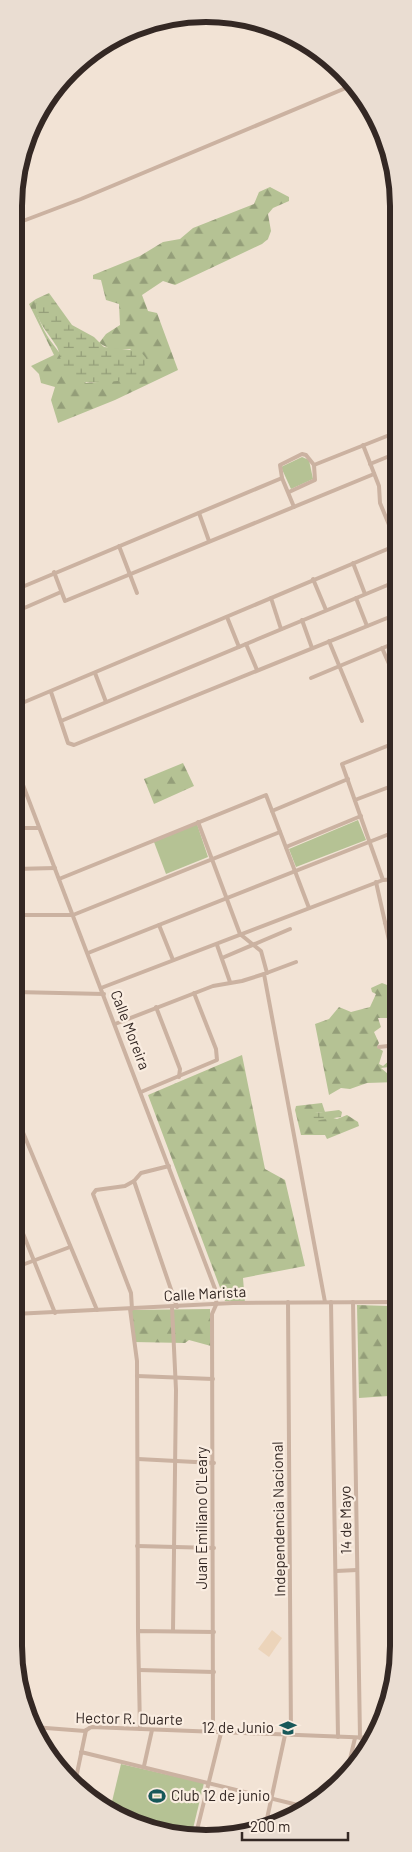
<svg xmlns="http://www.w3.org/2000/svg" width="412" height="1852" font-family="Barlow,sans-serif">
	<style>
		.forest { fill: url(#forest-firs) }
		.wetland { fill: url(#wetland-marsh) }
		.park { fill: #b5c294 }
		.plaza { fill: #ecd4ba }
		.lines { fill: none; stroke-linecap: round; stroke-linejoin: round }
		.minor { stroke: #cbb2a1; stroke-width: 4 }
		.labels { text-anchor: middle; stroke-width: 4.5; stroke-linejoin: round; paint-order: stroke }
		.street-label { font-size: 15px; fill: #342824; stroke: #faede1 }
		.poi-label { font-size: 15px; fill: #342824; stroke: #faede1; text-anchor: end }
		.rim { fill: none; stroke: #342824; stroke-width: 6 }
	</style>
	<defs>
		<pattern id="forest-firs" width="22" height="20" patternUnits="userSpaceOnUse" patternTransform="scale(1.25)"><rect width="22" height="20" fill="#b5c294"/><path d="M5 1l3.5 6h-7zM16 11l3.5 6h-7z" fill="#949e79"/></pattern>
		<pattern id="wetland-marsh" width="20" height="14" patternUnits="userSpaceOnUse" patternTransform="scale(1.25)"><rect width="20" height="14" fill="#b5c294"/><path d="M1 5h8M5 5V1M11 12h8M15 12V8" fill="none" stroke="#949e79"/></pattern>
	</defs>
	<rect width="100%" height="100%" fill="#f2e3d5"/>
	<!-- forest -->
	<g class="forest">
		<path d="M270 187 289 197V201L273 208 268 214 271 231 268 239 262 244 175 285 163 281 142 295 148 311 157 313 178 370 115 400 58 423 51 400 55 387 41 383 39 374 31 366 54 355 29 304 36 299C34 331 67 360 86 383L97 382 131 349H110L99 343 106 334 120 325 119 304 106 300 101 280 93 279V275L140 256 163 242 180 239 193 228 254 204 259 192Z"/>
		<polygon points="183,763 194,786 154,804 144,779"/>
		<polygon points="382,983 395,988 397,992 397,1015 391,1018 378,1018 381,1027 374,1032 379,1043 377,1047 383,1051 379,1064 383,1066 397,1054 397,1066 381,1068 388,1074 397,1076 397,1082 367,1083 350,1089 341,1088 329,1095 315,1024 329,1019 339,1007 351,1012 370,1007 376,994 372,992 371,988"/>
		<polygon points="242,1055 265,1169 285,1180 305,1266 243,1278 245,1303 225,1301 148,1095"/>
		<polygon points="322,1103 325,1112 315,1113 337,1119 347,1115 358,1122 359,1126 327,1139 325,1135 301,1135 295,1110 296,1106"/>
		<polygon points="357,1305 388,1306 389,1396 359,1398"/>
		<polygon points="210,1309 211,1346 189,1340 185,1343 133,1342 131,1310"/>
	</g>
	<!-- wetland -->
	<g class="wetland">
		<path d="M49 293 72 325 94 337 104 347 140 351 146 358C145 382 114 382 96 382 92 382 88 383 85 382 79 379 67 371 63 365 60 360 60 353 57 347 47 330 34 321 36 299Z"/>
		<polygon points="339,1110 342,1112 341,1117 313,1121 310,1117 315,1113"/>
	</g>
	<!-- park -->
	<g class="park">
		<polygon points="302,457 309,460 313,479 291,489 281,467"/>
		<polygon points="358,820 366,840 296,867 289,849"/>
		<polygon points="197,824 208,857 166,874 154,842"/>
		<polygon points="121,1764 204,1783 191,1837 121,1819 110,1810"/>
	</g>
	<!-- plaza -->
	<polygon class="plaza" points="272,1630 282,1638 269,1657 258,1649"/>
	<g class="lines">
		<!-- minor -->
		<g class="minor">
			<polyline points="15,224 81,199 353,85"/>
			<polyline points="363,445 379,486 380,503 397,544"/>
			<polyline points="370,464 397,453"/>
			<polyline points="314,465 397,432"/>
			<polyline points="289,492 315,480 314,465 306,455 302,454 280,465 282,478 294,507"/>
			<polyline points="199,513 209,541"/>
			<polyline points="119,546 137,593"/>
			<polyline points="353,563 365,594"/>
			<polyline points="54,572 65,601 374,474"/>
			<polyline points="313,579 326,610"/>
			<polyline points="15,590 282,478"/>
			<polyline points="271,598 281,629"/>
			<polyline points="356,598 367,626"/>
			<polyline points="15,612 61,592"/>
			<polyline points="227,617 239,647"/>
			<polyline points="302,620 312,648"/>
			<polyline points="329,641 362,721"/>
			<polyline points="246,644 257,670"/>
			<polyline points="382,648 397,682"/>
			<polyline points="95,673 106,702"/>
			<polyline points="311,678 397,642"/>
			<polyline points="51,692 68,743 74,745 397,614"/>
			<polyline points="15,706 397,545"/>
			<polyline points="61,721 390,584"/>
			<polyline points="15,764 217,1294 216,1305 212,1314 213,1732"/>
			<polyline points="355,800 397,784"/>
			<polyline points="272,811 348,779"/>
			<polyline points="198,822 240,934 261,951 267,973"/>
			<polyline points="15,828 39,828"/>
			<polyline points="286,847 361,816"/>
			<polyline points="15,869 55,868"/>
			<polyline points="59,879 266,795 309,908"/>
			<polyline points="383,880 342,764 397,742"/>
			<polyline points="376,882 397,976"/>
			<polyline points="15,915 73,915 280,832"/>
			<polyline points="385,923 397,921"/>
			<polyline points="159,925 173,960"/>
			<polyline points="217,945 230,982"/>
			<polyline points="88,953 397,831"/>
			<polyline points="222,958 290,929"/>
			<polyline points="296,962 264,974 325,1302"/>
			<polyline points="101,988 383,880 397,879"/>
			<polyline points="15,992 104,994"/>
			<polyline points="156,1007 180,1069 179,1077"/>
			<polyline points="115,1024 213,986 242,981 264,974"/>
			<polyline points="379,1047 397,1045"/>
			<polyline points="141,1092 217,1060 216,1049 194,993"/>
			<polyline points="17,1118 97,1310"/>
			<polyline points="169,1166 141,1173 134,1181 177,1307"/>
			<polyline points="14,1211 55,1313"/>
			<polyline points="14,1268 70,1247"/>
			<polyline points="288,1302 291,1735"/>
			<polyline points="331,1302 338,1737"/>
			<polyline points="353,1302 360,1738"/>
			<polyline points="391,1302 390,1345 396,1674"/>
			<polyline points="172,1307 176,1390 173,1631"/>
			<polyline points="130,1309 137,1361 138,1631"/>
			<polyline points="132,1309 131,1293 93,1194 96,1190 125,1186 134,1181"/>
			<polyline points="14,1314 233,1303 397,1302"/>
			<polyline points="137,1376 213,1379"/>
			<polyline points="138,1459 214,1463"/>
			<polyline points="137,1546 214,1548"/>
			<polyline points="336,1571 357,1570"/>
			<polyline points="139,1670 214,1672"/>
			<polyline points="33,1727 85,1731 91,1727 374,1738"/>
			<polyline points="140,1729 138,1631 214,1632"/>
			<polyline points="81,1752 306,1807"/>
			<polyline points="144,1766 152,1730"/>
			<polyline points="347,1772 355,1738"/>
			<polyline points="75,1783 86,1730"/>
			<polyline points="265,1828 285,1735"/>
			<polyline points="195,1838 221,1733"/>
		</g>
	</g>
	<!-- icons -->
	<defs>
		<g id="school-bare" transform="scale(1.35)"><path d="M0-5L7-2L0 1L-7-2ZM-4 1L0 2.5L4 1V4Q0 6-4 4Z" fill="#175859" stroke="#faede1" stroke-width="2.5" paint-order="stroke"/></g>
		<g id="stadium-bare" transform="scale(1.35)"><path d="M0-5a6.5 5 0 1 0 0 10a6.5 5 0 1 0 0-10ZM-3.5-1.8h7v3.6h-7Z" fill="#175859" stroke="#faede1" stroke-width="2.5" paint-order="stroke"/></g>
	</defs>
	<g fill-rule="evenodd">
		<use href="#school-bare" x="288" y="1728"/>
		<use href="#stadium-bare" x="157" y="1796"/>
	</g>
	<g class="labels">
		<!-- street labels -->
		<g class="street-label">
			<text transform="translate(130 1030) rotate(69)" y="5">Calle Moreira</text>
			<text transform="translate(205 1294) rotate(-3)" y="5">Calle Marista</text>
			<text transform="translate(202 1518) rotate(-90)" y="5">Juan Emiliano O'Leary</text>
			<text transform="translate(279 1519) rotate(-91)" y="5">Independencia Nacional</text>
			<text transform="translate(346 1520) rotate(-91)" y="5">14 de Mayo</text>
			<text transform="translate(129 1719) rotate(1)" y="5">Hector R. Duarte</text>
		</g>
		<!-- poi labels -->
		<g class="poi-label">
			<text x="274" y="1733">12 de Junio</text>
			<text x="171" y="1801" text-anchor="start">Club 12 de junio</text>
		</g>
	</g>
	<!-- crop -->
	<path d="M0 0H412V1852H0ZM206 22H206A184 184 0 0 1 390 206V1646A184 184 0 0 1 206 1830H206A184 184 0 0 1 22 1646V206A184 184 0 0 1 206 22Z" fill="#eaddd2" fill-rule="evenodd"/>
	<path class="rim" d="M206 22H206A184 184 0 0 1 390 206V1646A184 184 0 0 1 206 1830H206A184 184 0 0 1 22 1646V206A184 184 0 0 1 206 22Z"/>
	<!-- scale -->
	<path d="M242 1832v8h106v-8" fill="none" stroke="#342824" stroke-width="2.5"/>
	<text x="250" y="1832" font-size="15" fill="#342824" stroke="#faede1" stroke-width="4" paint-order="stroke">200 m</text>
</svg>
